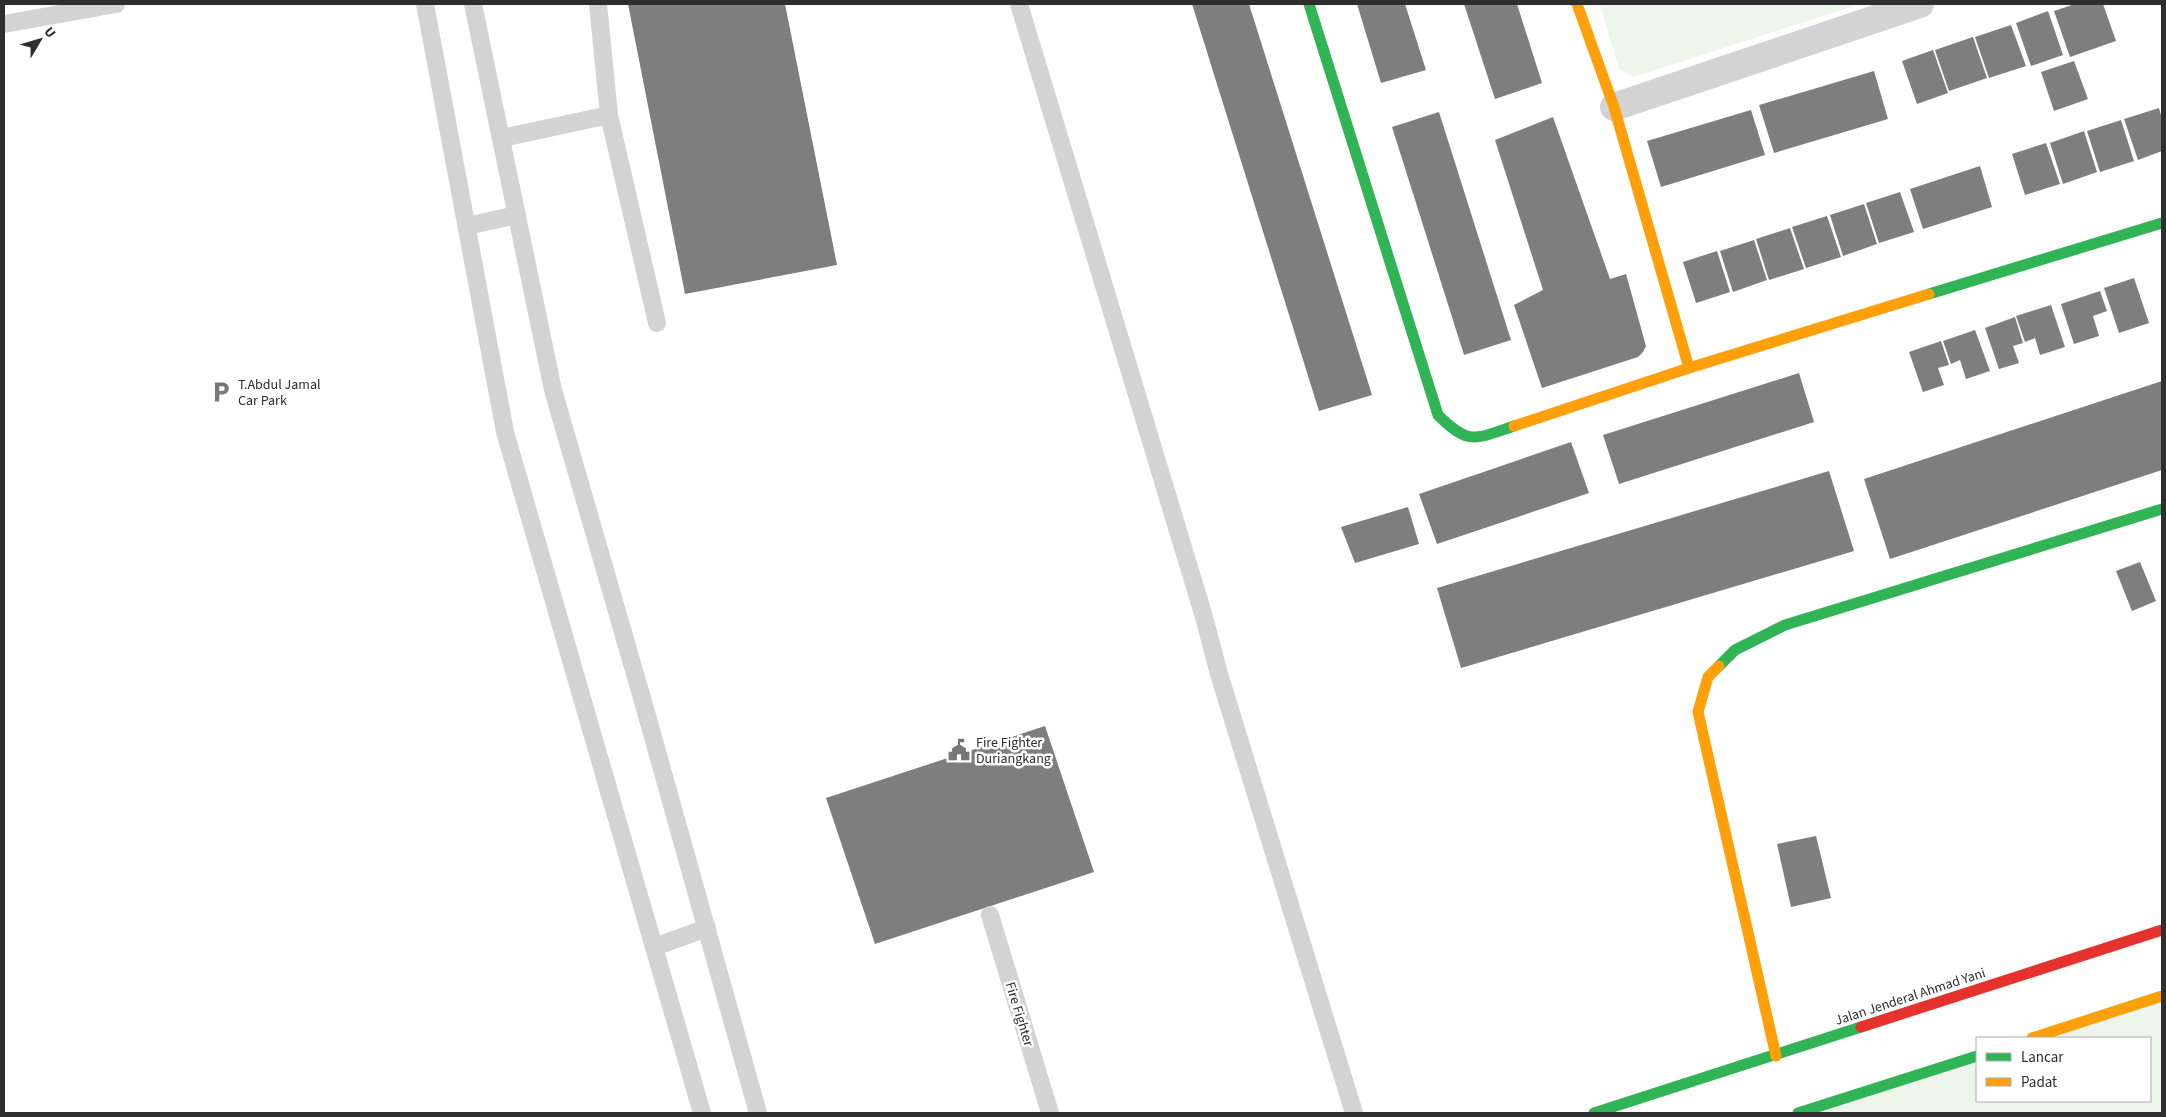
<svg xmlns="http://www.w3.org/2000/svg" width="2166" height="1117" font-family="'Source Sans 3',sans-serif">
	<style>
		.green { fill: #eef5eb }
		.building { fill: #7e7e7e }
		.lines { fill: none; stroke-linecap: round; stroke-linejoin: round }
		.lane { stroke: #d3d3d3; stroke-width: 18 }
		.street { stroke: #d3d3d3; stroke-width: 28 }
		.fast { stroke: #30b455; stroke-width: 11 }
		.slow { stroke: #ff9f0a; stroke-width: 11 }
		.jam { stroke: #e5322d; stroke-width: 11 }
		.labels { text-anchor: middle; stroke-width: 5; stroke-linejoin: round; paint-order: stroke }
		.poi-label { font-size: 14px; fill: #2e2e2e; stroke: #fff; text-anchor: start }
		.street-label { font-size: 14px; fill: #2e2e2e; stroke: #fff }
	</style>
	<rect width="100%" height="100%" fill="#fff"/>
	<!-- green -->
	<g class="green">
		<polygon points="1600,4 1860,4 1634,77 1619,69"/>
		<polygon points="2162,1000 2162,1113 1816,1113 1977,1061 1977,1101 2150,1101 2150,1038 2046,1038"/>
	</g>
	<!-- building -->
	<g class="building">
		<polygon points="628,4 785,4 837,265 685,294"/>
		<polygon points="1192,4 1249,4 1372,395 1319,411"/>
		<polygon points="1357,4 1405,4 1426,70 1381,83"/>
		<polygon points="1464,4 1517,4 1542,83 1495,99"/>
		<polygon points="2075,4 2103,4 2116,41 2070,57 2054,11"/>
		<polygon points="2048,11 2063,55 2031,66 2016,23"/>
		<polygon points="2011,25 2026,66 1989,78 1975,37"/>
		<polygon points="1973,37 1987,78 1949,91 1935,50"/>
		<polygon points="1933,50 1948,93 1917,104 1902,61"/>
		<polygon points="2074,61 2088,99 2054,111 2041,72"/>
		<polygon points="1874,71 1888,119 1774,153 1759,105"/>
		<polygon points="2159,108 2162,119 2162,151 2138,160 2124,119"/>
		<polygon points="1751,110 1765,155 1661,187 1647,141"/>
		<polygon points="1439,112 1511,340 1464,355 1392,127"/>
		<polygon points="1553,117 1610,279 1626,274 1646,346 1643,352 1638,357 1542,388 1514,305 1543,290 1495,140"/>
		<polygon points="2121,120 2134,161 2100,172 2087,131"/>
		<polygon points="2084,131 2097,172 2063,184 2050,143"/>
		<polygon points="2046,143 2060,184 2025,195 2012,154"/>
		<polygon points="1980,166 1992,207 1923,229 1910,189"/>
		<polygon points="1900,192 1914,232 1879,243 1866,203"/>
		<polygon points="1864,204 1877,244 1843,256 1830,215"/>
		<polygon points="1827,216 1841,257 1806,268 1792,227"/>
		<polygon points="1790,228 1804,269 1769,280 1756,239"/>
		<polygon points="1754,240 1767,280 1733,292 1720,251"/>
		<polygon points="1717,251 1730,292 1696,303 1683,262"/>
		<polygon points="2134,278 2149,323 2119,333 2104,288"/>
		<polygon points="2100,291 2107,311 2093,316 2099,336 2074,344 2061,304"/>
		<polygon points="2051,305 2065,347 2040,355 2035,338 2025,342 2016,316"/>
		<polygon points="2015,317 2023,343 2013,346 2019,363 1999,369 1985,328"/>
		<polygon points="1975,330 1990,371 1966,379 1960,360 1951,364 1943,341"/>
		<polygon points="1941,341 1949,365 1938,368 1944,385 1923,392 1909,352"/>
		<polygon points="1799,373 1814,422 1619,484 1603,435"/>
		<polygon points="2162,381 2162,470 1890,559 1864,479"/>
		<polygon points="1571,442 1589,493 1437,544 1419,494"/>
		<polygon points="1829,471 1854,551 1461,668 1437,588"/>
		<polygon points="1408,507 1419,544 1355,563 1341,527"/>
		<polygon points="2140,562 2156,601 2132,611 2116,571"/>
		<polygon points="1045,726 1094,872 875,944 826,798"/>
		<polygon points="1816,836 1831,898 1791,907 1777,844"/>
	</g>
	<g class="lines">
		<!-- lane -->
		<g class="lane">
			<polyline points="425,4 505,432 702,1113"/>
			<polyline points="473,4 553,390 646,712 758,1113"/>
			<polyline points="598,4 609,115 657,323"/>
			<polyline points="1019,4 1204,617 1219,674 1354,1113"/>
			<polyline points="4,24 116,4"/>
			<polyline points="502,138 609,115"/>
			<polyline points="467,226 517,215"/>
			<polyline points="990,915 1050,1113"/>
			<polyline points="654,947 707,928"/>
		</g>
		<!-- street -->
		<polyline class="street" points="1614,107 1920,4"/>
		<!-- fast -->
		<g class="fast">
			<path d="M1309 4 1438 415C1469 446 1475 439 1514 426"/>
			<polyline points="1929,294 2162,223"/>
			<polyline points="1719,666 1735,650 1785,625 2162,509"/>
			<polyline points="1594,1113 1861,1027"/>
			<polyline points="1798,1113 1977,1056"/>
		</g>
		<!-- slow -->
		<g class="slow">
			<polyline points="1577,4 1614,107 1689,368"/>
			<polyline points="1514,426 1689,368 1929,294"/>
			<polyline points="1719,666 1708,677 1698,712 1776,1056"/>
			<polyline points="2032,1038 2162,996"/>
		</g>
		<!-- jam -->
		<polyline class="jam" points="1861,1027 2162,930"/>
	</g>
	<!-- icons -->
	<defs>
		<g id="parking-bare" transform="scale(1.725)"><path d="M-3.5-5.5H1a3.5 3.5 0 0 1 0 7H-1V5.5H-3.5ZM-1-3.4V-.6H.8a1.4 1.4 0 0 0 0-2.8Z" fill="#777" stroke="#fff" stroke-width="2.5" paint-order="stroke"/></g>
		<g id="civic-bare" transform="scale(1.725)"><path d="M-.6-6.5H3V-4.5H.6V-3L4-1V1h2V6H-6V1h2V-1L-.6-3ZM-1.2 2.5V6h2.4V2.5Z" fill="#777" stroke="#fff" stroke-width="2.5" paint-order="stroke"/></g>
	</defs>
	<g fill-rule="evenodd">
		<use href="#parking-bare" x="221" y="392"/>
		<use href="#civic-bare" x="959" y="750"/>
	</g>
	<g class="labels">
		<!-- poi labels -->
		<g class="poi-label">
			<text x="238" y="389">T.Abdul Jamal<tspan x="238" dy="16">Car Park</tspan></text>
			<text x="976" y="747">Fire Fighter<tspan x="976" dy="16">Duriangkang</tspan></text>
		</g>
		<!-- street labels -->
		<g class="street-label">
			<text transform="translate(1910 996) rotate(-18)" y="5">Jalan Jenderal Ahmad Yani</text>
			<text transform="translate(1020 1014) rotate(73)" y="5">Fire Fighter</text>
		</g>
	</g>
	<!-- border -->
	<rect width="2166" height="1117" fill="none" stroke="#2e2e2e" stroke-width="10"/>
	<!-- legend -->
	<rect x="1976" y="1037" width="175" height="65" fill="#ffffff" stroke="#ababab"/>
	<rect x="1986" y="1053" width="25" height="8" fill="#30b455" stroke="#ababab"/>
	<text x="2021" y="1062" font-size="15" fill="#2e2e2e">Lancar</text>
	<rect x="1986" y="1078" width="25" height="8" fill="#ff9f0a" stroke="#ababab"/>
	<text x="2021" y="1087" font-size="15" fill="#2e2e2e">Padat</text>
	<!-- north arrow -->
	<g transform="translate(40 40) rotate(52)" stroke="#ffffff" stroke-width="4" paint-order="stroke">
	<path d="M0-4L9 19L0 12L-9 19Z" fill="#2e2e2e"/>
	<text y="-8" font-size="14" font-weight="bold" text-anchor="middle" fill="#2e2e2e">U</text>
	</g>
</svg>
